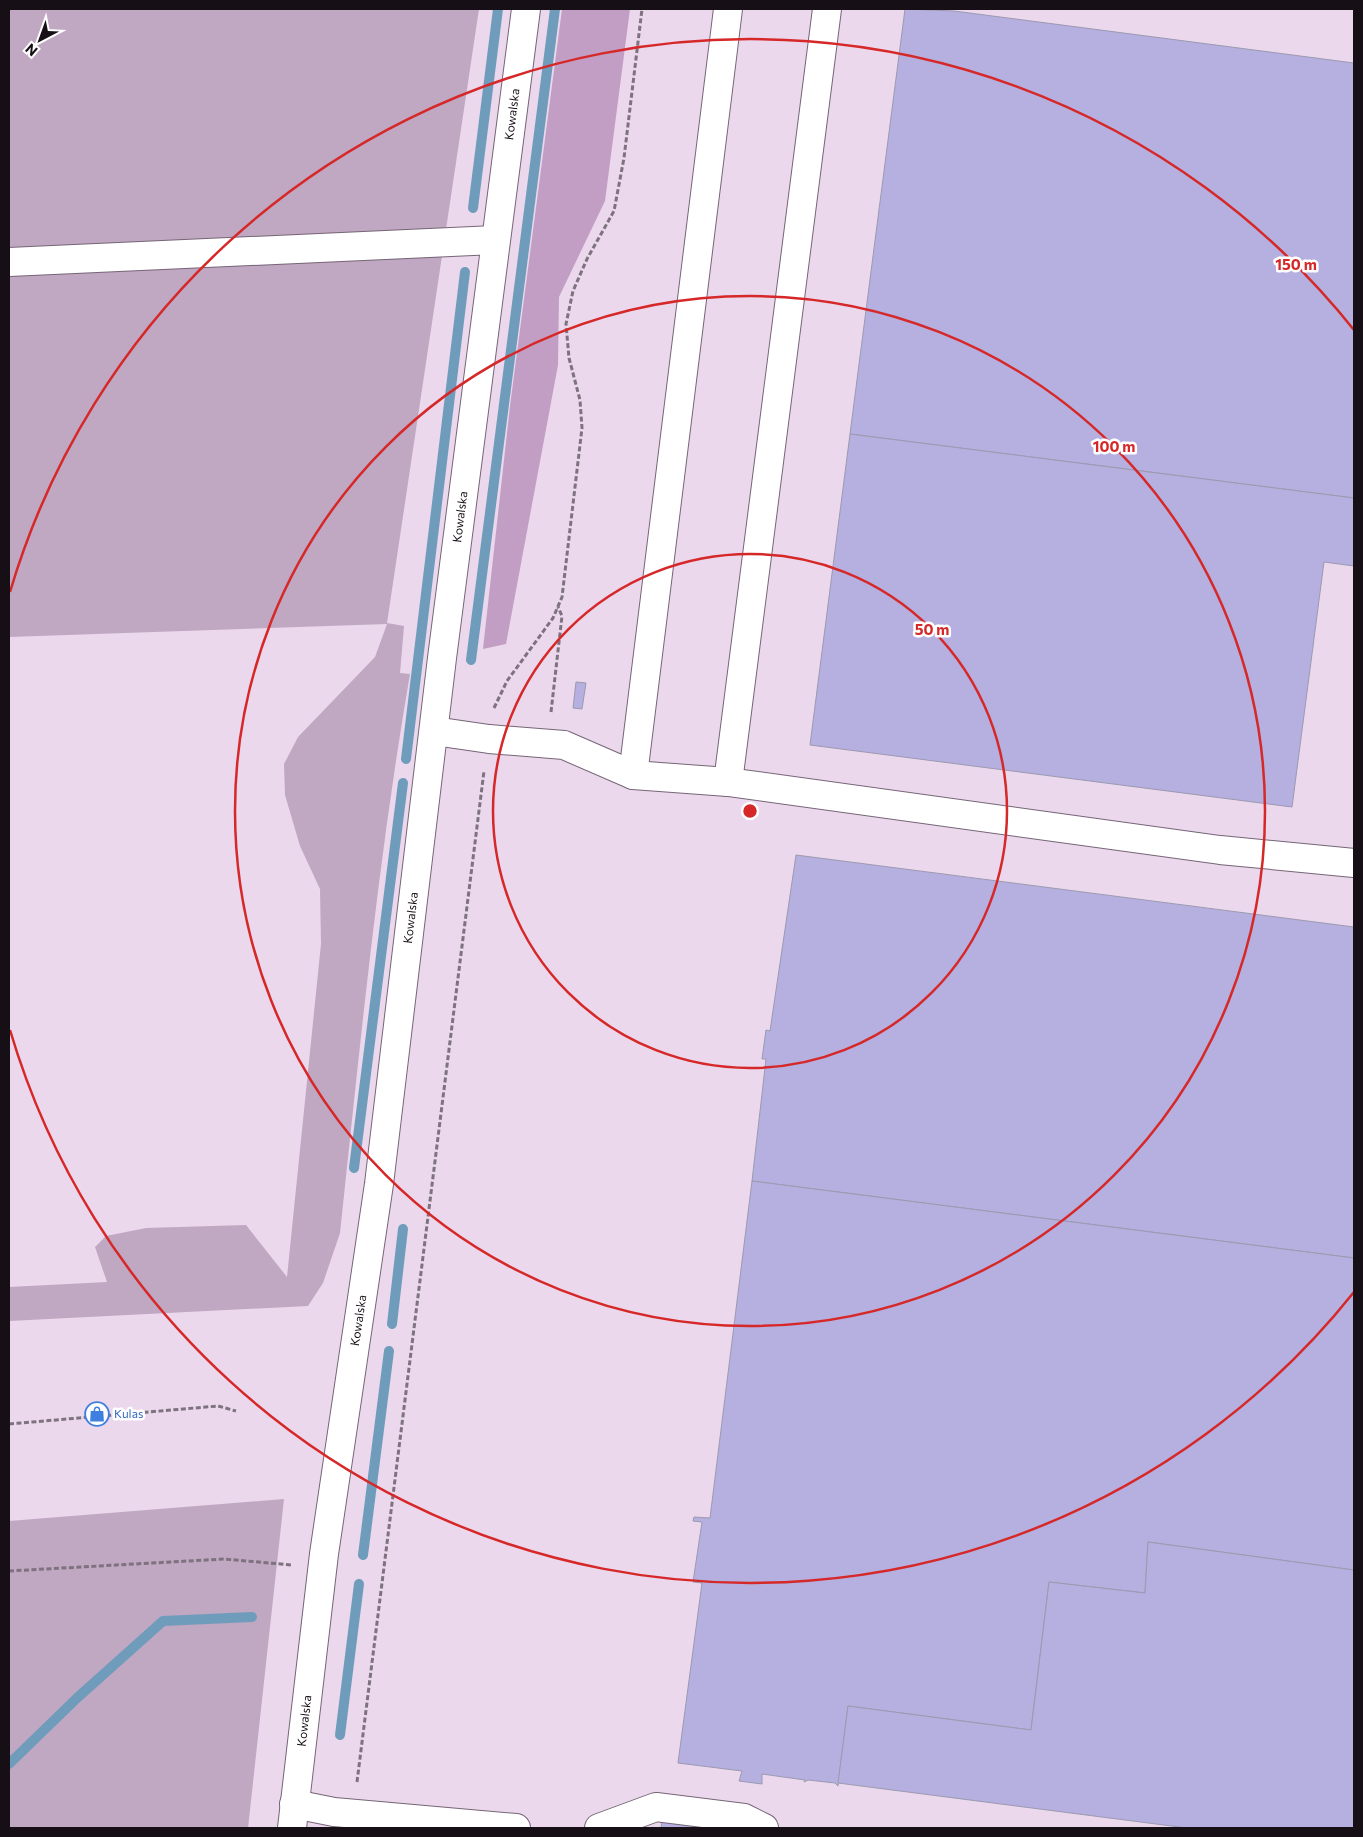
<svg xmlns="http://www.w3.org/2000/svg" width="1363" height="1837" font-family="Commissioner,sans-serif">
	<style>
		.green { fill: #c0a7c2 }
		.forest { fill: #c29ec4 }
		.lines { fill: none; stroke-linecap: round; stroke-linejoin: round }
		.stream { stroke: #709cbb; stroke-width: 10 }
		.building { fill: #b5b0df; stroke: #9c99b1 }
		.minor-casing { stroke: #766577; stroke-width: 30 }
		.path { stroke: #7f727f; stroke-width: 3; stroke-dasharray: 5 2.5; stroke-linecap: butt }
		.minor { stroke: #fff; stroke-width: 28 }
		.ring { fill: none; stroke: #d62828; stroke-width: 2.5 }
		.labels { text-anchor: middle; stroke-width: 5; stroke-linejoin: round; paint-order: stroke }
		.street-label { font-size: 12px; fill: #160f16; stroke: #fff }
		.shop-label { font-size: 12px; fill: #366cbe; stroke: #fff; text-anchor: start }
		.centre { fill: #d62828; stroke: #fff; stroke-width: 2.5 }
		.ring-label { font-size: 15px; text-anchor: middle; font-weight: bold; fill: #d62828; stroke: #fff; stroke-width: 5; stroke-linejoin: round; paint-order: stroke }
	</style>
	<rect width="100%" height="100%" fill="#ebd8ec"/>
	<!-- green -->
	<g class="green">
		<path d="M9 9H479L387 623 404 626 400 673 410 674C378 859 360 1046 340 1233L323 1283 308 1306 9 1321V1287L107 1282 95 1247 106 1236 146 1228 246 1225 287 1277 321 944 320 889 300 846 285 795 284 764 298 737 375 657 387 624 9 637Z"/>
		<polygon points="284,1499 248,1828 9,1828 9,1521"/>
	</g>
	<!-- forest -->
	<polygon class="forest" points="562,9 630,9 605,201 559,297 558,365 506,644 483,649 510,406"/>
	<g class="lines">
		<!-- stream -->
		<g class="stream">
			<polyline points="473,208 498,9"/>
			<polyline points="471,660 555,9"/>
			<polyline points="406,759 465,272"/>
			<polyline points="354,1168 403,783"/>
			<polyline points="392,1324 403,1229"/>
			<polyline points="363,1555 389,1351"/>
			<polyline points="340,1735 359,1584"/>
			<polyline points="9,1764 77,1698 163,1621 252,1617"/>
		</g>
	</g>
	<!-- building -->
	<g class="building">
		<polygon points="905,9 954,11 1354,63 1354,498 850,434"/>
		<polygon points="850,434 1354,498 1354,566 1324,562 1292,807 810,745"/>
		<polygon points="576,682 586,683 582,709 573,708"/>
		<polygon points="796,855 1354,927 1354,1258 752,1181 766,1059 762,1059 766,1030 770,1031"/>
		<polygon points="752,1181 1354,1258 1354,1570 1148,1542 1145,1593 1049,1582 1031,1730 848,1706 838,1786 835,1783 808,1780 804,1782 805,1780 762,1774 762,1784 739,1781 742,1771 678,1763 702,1583 693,1582 702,1522 693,1521 694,1517 710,1518"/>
		<polygon points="1148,1542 1354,1570 1354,1828 1187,1828 838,1783 848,1706 1031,1730 1049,1582 1145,1593"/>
		<polygon points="662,1820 725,1828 661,1828"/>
	</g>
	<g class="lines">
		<!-- minor casing -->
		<g class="minor-casing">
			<g id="minor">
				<polyline points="9,262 495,240"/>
				<polyline points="434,731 489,739 564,745 633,775 728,782 1220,850 1354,863"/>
				<polyline points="633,775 728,9"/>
				<polyline points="728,782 827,9"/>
				<polyline points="294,1804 334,1812 516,1828"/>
				<path id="s1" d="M292 1828 324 1554 379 1184 442 658 526 9"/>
				<polyline points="599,1828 656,1807 744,1818 764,1828"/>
			</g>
		</g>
		<!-- path -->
		<g class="path">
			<polyline points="494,708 507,681 553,618 562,597 582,428 580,400 569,358 566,324 573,291 587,259 614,211 624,158 642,9"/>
			<polyline points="551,712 562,616 558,607"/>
			<polyline points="9,1424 218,1406 236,1411"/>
			<polyline points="9,1571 224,1559 292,1565"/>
			<polyline points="357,1782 484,771"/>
		</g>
		<!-- minor -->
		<use href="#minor" class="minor"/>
	</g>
	<!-- distance rings -->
	<g class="ring">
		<circle cx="750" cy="811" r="257"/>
		<circle cx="750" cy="811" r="515"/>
		<path d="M1354 1292A772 772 0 0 1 10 1030M10 592A772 772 0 0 1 1354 330"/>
	</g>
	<!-- icons -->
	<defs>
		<g id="shop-ring" transform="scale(1.25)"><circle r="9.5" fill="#fff" stroke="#3f7fe0" stroke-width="1.5"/><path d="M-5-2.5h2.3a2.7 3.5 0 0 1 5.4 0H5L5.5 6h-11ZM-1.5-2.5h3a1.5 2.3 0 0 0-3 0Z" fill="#3f7fe0"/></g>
	</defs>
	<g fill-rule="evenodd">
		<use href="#shop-ring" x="97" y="1414"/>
	</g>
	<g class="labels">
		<!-- street labels -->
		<g class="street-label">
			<text dy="4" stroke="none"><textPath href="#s1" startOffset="1728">Kowalska</textPath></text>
			<text dy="4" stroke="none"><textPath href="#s1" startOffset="1322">Kowalska</textPath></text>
			<text dy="4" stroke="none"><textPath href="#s1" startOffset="918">Kowalska</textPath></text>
			<text dy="4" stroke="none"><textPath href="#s1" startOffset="512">Kowalska</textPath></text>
			<text dy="4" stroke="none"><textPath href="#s1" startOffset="108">Kowalska</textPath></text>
		</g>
		<!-- shop labels -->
		<g class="shop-label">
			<text x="114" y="1418">Kulas</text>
		</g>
	</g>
	<circle cx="750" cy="811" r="8" class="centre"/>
	<g class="ring-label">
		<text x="1296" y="270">150 m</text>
		<text x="1114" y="452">100 m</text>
		<text x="932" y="635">50 m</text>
	</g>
	<!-- border -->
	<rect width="1363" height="1837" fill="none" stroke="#160f16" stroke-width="20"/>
	<!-- north arrow -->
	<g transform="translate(40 40) rotate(221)" stroke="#ffffff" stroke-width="4" paint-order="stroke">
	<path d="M0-4L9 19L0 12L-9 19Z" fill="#160f16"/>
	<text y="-8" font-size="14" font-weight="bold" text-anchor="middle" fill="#160f16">N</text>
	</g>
</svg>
